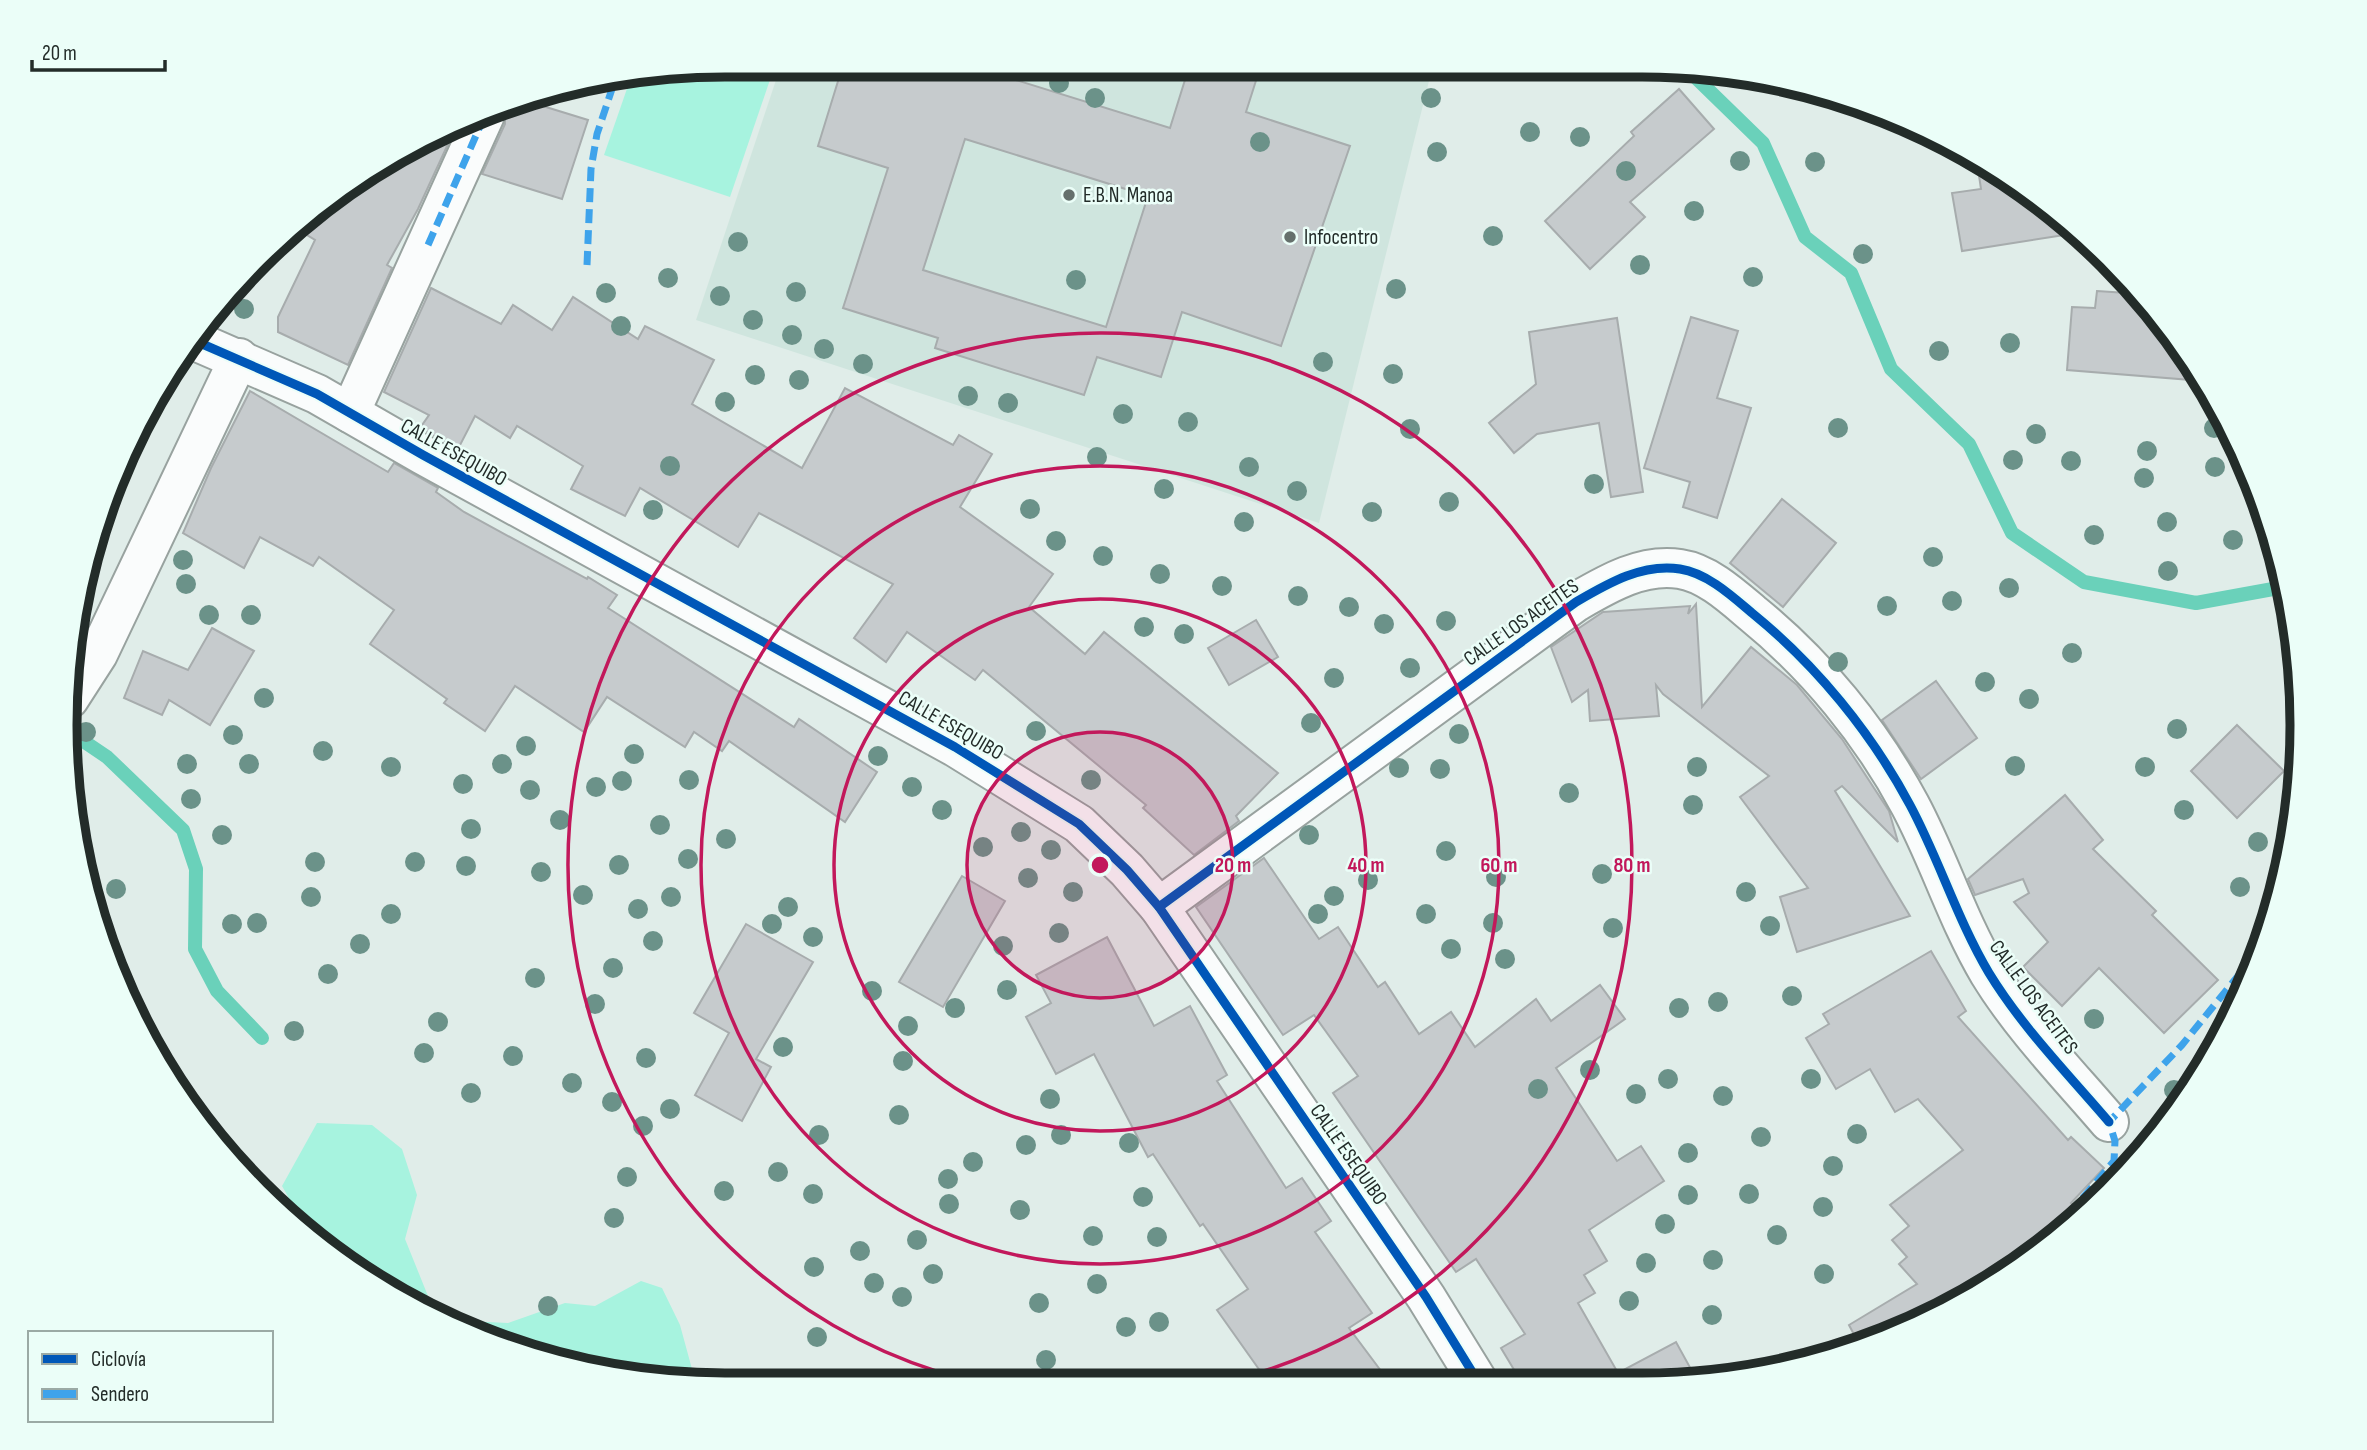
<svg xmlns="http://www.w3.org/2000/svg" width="2367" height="1450" font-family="'Sofia Sans Condensed',sans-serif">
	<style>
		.built { fill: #cfe5de }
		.green { fill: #a7f3df }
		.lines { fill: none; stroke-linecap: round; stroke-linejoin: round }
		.stream { stroke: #6ad1ba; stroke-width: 14 }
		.building { fill: #c6cbcd; stroke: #a7acad; stroke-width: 2; fill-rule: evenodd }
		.minor-casing { stroke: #98a29f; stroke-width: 42 }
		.minor { stroke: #fafcfc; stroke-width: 38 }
		.quiet { stroke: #3ea3eb; stroke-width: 7; stroke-dasharray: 14 7; stroke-linecap: butt }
		.cycleway-casing { stroke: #ebfef8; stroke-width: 13 }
		.cycleway { stroke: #0057b8; stroke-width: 9 }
		.tree { fill: #6b9289 }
		.ring { fill: none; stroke: #c2185b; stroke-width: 3.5 }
		.poi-dot { fill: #65706c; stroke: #ebfef8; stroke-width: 2.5 }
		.labels { text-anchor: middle; stroke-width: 5; stroke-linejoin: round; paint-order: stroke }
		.poi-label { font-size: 21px; fill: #232c29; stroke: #ebfef8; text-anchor: start }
		.street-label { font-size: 21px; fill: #232c29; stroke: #ebfef8 }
		.rim { fill: none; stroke: #232c29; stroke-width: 9 }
		.centre { fill: #c2185b; stroke: #ebfef8; stroke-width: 3.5 }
		.ring-label { font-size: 21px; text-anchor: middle; font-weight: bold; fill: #c2185b; stroke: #ebfef8; stroke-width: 5; stroke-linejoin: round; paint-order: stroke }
	</style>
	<rect width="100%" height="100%" fill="#e0ede9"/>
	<!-- built -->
	<polygon class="built" points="781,65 1432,69 1319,523 696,320"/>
	<!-- green -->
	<g class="green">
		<polygon points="725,65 775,65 730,197 604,155 630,80"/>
		<polygon points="317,1123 372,1125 402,1149 417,1195 405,1239 430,1301 467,1321 508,1323 565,1303 595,1306 641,1281 662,1288 680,1325 695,1380 639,1380 473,1335 323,1249 310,1235 282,1186"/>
	</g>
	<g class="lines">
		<!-- stream -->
		<g class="stream">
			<polyline points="1688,70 1763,143 1805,237 1851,273 1891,369 1969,444 2012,533 2084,582 2196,603 2284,587"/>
			<polyline points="70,732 107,757 183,830 196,869 195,949 217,991 262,1038"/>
		</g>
	</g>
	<!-- building -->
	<g class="building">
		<path d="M843 65 971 66 1170 128 1189 67 1260 68 1246 112 1350 146 1281 346 1182 312 1161 377 1097 357 1084 395 935 348 938 338 843 308 888 168 818 146ZM965 139 1148 196 1106 327 923 270Z"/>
		<polygon points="1679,89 1714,129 1630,202 1645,217 1590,269 1545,221 1634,136 1631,132"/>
		<polygon points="520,99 588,120 562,199 482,174 505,124 505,104"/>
		<polygon points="454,131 418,209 387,265 392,268 348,365 278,332 278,317 315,240 297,229 323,201"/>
		<polygon points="1977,162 2044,201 2077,233 1962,251 1952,193 1981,189"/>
		<polygon points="431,288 501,324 513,305 552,330 573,297 638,339 645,326 714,360 692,404 802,468 845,388 953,445 959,435 992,454 960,507 1053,574 1029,607 1085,654 1104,632 1278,773 1236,816 1239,821 1194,855 1143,808 1146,805 983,670 975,680 907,632 886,662 854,638 893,584 759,513 738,547 640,488 625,516 571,489 583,466 517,426 510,438 475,416 458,449 434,436 420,428 429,415 384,392"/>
		<polygon points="2097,291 2142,294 2204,381 2067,370 2072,307 2095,308"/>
		<polygon points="1691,317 1738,331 1717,398 1751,408 1717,518 1683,507 1690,482 1644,468"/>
		<polygon points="1617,318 1643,492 1611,497 1599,423 1537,434 1514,453 1489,423 1536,384 1529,332"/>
		<polygon points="250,391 388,472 394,463 438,488 436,492 464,512 587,579 588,577 617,595 608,608 794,727 799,719 877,772 845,822 729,741 722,751 694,732 685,747 607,697 584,732 515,686 485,731 444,703 447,699 370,644 394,610 319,557 313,566 260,537 244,568 183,533 211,468"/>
		<polygon points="1782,499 1836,543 1783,607 1730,563"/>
		<polygon points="1696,604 1702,707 1751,647 1797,685 1842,739 1889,811 1898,842 1842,786 1835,791 1910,916 1797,952 1780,897 1808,888 1740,797 1769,776 1663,694 1656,685 1659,716 1590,721 1588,690 1572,702 1551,647 1603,612 1690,606 1688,614"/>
		<polygon points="1256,620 1278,657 1229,685 1208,648"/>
		<polygon points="212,628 254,651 210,725 169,700 162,715 124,698 143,651 188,670"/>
		<polygon points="1936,681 1977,738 1921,779 1882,720"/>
		<polygon points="2237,725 2284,771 2237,818 2191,771"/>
		<polygon points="2065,795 2103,840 2093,849 2156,911 2152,915 2218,980 2164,1033 2099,968 2062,1006 2023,967 2048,942 2014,902 2029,893 2023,879 1975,895 1968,879"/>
		<polygon points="1264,858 1319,939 1338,927 1378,987 1385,982 1419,1034 1451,1012 1475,1047 1536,999 1551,1021 1600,985 1625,1019 1556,1068 1617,1161 1641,1146 1664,1181 1589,1230 1607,1261 1584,1275 1595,1293 1578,1303 1618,1373 1676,1342 1698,1382 1522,1383 1501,1348 1525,1334 1476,1259 1456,1272 1333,1093 1358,1076 1314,1015 1283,1035 1196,907"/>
		<polygon points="962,876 1005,901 943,1007 899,982"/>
		<polygon points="746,924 813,962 756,1059 771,1067 742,1121 695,1095 729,1033 694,1013"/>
		<polygon points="1107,937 1154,1026 1190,1006 1227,1075 1217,1081 1286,1188 1302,1178 1331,1221 1315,1232 1372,1313 1349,1328 1390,1383 1268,1382 1217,1310 1248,1289 1203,1224 1200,1226 1153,1154 1148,1157 1094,1054 1056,1074 1026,1017 1051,1003 1036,975"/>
		<polygon points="1931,951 1966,1011 1958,1017 2068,1140 2071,1137 2104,1168 2071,1203 2084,1214 2078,1221 1972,1297 1859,1344 1849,1325 1917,1284 1899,1264 1907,1257 1892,1240 1909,1226 1890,1205 1963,1150 1918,1099 1895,1112 1870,1069 1836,1089 1806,1038 1829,1024 1823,1014"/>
	</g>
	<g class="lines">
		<!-- minor casing -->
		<g class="minor-casing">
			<g id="minor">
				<polyline points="193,340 317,394 423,455 955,747 1079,824 1127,870 1159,907 1426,1297 1479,1383"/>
				<polyline points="350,413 485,115"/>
				<polyline points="69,699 98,654 239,358"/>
				<path d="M1159 907 1576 602C1607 584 1642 563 1680 569 1707 573 1732 596 1752 613 1816 665 1871 732 1910 805 1939 859 1957 919 1989 973 2022 1027 2068 1074 2109 1122"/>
			</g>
		</g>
		<!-- minor -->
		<use href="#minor" class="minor"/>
		<!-- quiet -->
		<g class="quiet">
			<polyline points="428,245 485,115"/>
			<polyline points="587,265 591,169 597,134 614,83"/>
			<polyline points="2042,1246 2114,1161 2115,1141 2109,1122 2182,1045 2259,950"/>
		</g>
		<!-- cycleway casing -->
		<g class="cycleway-casing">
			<g id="cycleway">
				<polyline points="193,340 317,394 423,455 955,747 1079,824 1127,870 1159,907 1426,1297 1479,1383"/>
				<path d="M1159 907 1576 602C1607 584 1642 563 1680 569 1707 573 1732 596 1752 613 1816 665 1871 732 1910 805 1939 859 1957 919 1989 973 2022 1027 2068 1074 2109 1122"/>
			</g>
		</g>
		<!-- cycleway -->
		<use href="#cycleway" class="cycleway"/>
	</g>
	<!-- trees -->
	<g class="tree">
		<circle cx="1059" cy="83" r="10"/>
		<circle cx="1095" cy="98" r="10"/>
		<circle cx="1431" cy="98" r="10"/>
		<circle cx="1530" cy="132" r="10"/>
		<circle cx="1580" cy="137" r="10"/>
		<circle cx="1260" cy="142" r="10"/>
		<circle cx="1437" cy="152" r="10"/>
		<circle cx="1740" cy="161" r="10"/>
		<circle cx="1815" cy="162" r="10"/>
		<circle cx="1626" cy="171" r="10"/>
		<circle cx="1694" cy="211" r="10"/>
		<circle cx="1493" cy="236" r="10"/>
		<circle cx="738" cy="242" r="10"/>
		<circle cx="1863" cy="254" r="10"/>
		<circle cx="1640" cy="265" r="10"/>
		<circle cx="1753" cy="277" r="10"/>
		<circle cx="668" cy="278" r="10"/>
		<circle cx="1076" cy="280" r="10"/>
		<circle cx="1396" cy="289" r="10"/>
		<circle cx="796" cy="292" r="10"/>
		<circle cx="606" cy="293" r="10"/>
		<circle cx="720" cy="296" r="10"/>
		<circle cx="244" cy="309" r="10"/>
		<circle cx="753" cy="320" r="10"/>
		<circle cx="621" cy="326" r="10"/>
		<circle cx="792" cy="335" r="10"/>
		<circle cx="2010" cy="343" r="10"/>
		<circle cx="824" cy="349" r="10"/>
		<circle cx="1939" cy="351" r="10"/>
		<circle cx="1323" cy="362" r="10"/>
		<circle cx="863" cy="364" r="10"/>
		<circle cx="1393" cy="374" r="10"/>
		<circle cx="755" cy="375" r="10"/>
		<circle cx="799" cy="380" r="10"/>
		<circle cx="968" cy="396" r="10"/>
		<circle cx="725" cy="402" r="10"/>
		<circle cx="1008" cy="403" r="10"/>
		<circle cx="1123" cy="414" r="10"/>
		<circle cx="1188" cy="422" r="10"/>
		<circle cx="1838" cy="428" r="10"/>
		<circle cx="2214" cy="428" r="10"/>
		<circle cx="1410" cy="429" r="10"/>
		<circle cx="2036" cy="434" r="10"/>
		<circle cx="2147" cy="451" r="10"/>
		<circle cx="1097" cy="457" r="10"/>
		<circle cx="2013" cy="460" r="10"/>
		<circle cx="2071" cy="461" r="10"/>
		<circle cx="670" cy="466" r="10"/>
		<circle cx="1249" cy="467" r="10"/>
		<circle cx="2215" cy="467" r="10"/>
		<circle cx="2144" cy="478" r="10"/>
		<circle cx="1594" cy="484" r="10"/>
		<circle cx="1164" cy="489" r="10"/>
		<circle cx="1297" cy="491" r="10"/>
		<circle cx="1449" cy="502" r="10"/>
		<circle cx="1030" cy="509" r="10"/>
		<circle cx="653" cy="510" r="10"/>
		<circle cx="1372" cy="512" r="10"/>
		<circle cx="1244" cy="522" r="10"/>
		<circle cx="2167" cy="522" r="10"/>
		<circle cx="2094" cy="535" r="10"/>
		<circle cx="2233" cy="540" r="10"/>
		<circle cx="1056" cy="541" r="10"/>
		<circle cx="1103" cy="556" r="10"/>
		<circle cx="1933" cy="557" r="10"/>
		<circle cx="183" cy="560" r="10"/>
		<circle cx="2168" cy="571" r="10"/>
		<circle cx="1160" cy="574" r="10"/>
		<circle cx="186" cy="584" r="10"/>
		<circle cx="1222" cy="586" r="10"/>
		<circle cx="2009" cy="588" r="10"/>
		<circle cx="1298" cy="596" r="10"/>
		<circle cx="1952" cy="601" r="10"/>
		<circle cx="1887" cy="606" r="10"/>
		<circle cx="1349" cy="607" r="10"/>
		<circle cx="209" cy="615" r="10"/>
		<circle cx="251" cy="615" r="10"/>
		<circle cx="1446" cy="621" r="10"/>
		<circle cx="1384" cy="624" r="10"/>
		<circle cx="1144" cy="627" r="10"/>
		<circle cx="1184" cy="634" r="10"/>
		<circle cx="2072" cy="653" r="10"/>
		<circle cx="1838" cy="662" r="10"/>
		<circle cx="1410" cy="668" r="10"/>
		<circle cx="1334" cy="678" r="10"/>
		<circle cx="1985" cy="682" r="10"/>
		<circle cx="264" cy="698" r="10"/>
		<circle cx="2029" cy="699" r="10"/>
		<circle cx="1311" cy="723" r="10"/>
		<circle cx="2177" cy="729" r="10"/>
		<circle cx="1036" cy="731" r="10"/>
		<circle cx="86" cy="732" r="10"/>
		<circle cx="1459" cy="734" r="10"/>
		<circle cx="233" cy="735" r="10"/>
		<circle cx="526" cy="746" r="10"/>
		<circle cx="323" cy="751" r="10"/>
		<circle cx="634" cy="754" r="10"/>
		<circle cx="878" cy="756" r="10"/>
		<circle cx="187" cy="764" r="10"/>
		<circle cx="249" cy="764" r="10"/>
		<circle cx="502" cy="764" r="10"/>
		<circle cx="2015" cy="766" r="10"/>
		<circle cx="391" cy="767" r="10"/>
		<circle cx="1697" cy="767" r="10"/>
		<circle cx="2145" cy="767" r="10"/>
		<circle cx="1399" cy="768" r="10"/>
		<circle cx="1440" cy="769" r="10"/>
		<circle cx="689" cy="780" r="10"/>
		<circle cx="1091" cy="780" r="10"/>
		<circle cx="622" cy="781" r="10"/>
		<circle cx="463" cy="784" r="10"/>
		<circle cx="596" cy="787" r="10"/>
		<circle cx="912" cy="787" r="10"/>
		<circle cx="530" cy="790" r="10"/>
		<circle cx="1569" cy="793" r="10"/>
		<circle cx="191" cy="799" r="10"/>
		<circle cx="1693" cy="805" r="10"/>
		<circle cx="942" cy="810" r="10"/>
		<circle cx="2184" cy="810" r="10"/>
		<circle cx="560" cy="820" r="10"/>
		<circle cx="660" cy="825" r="10"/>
		<circle cx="471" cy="829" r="10"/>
		<circle cx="1021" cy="832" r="10"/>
		<circle cx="222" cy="835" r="10"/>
		<circle cx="1309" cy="835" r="10"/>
		<circle cx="726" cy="839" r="10"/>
		<circle cx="2258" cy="842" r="10"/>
		<circle cx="983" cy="847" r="10"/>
		<circle cx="1051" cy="850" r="10"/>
		<circle cx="1446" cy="851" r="10"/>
		<circle cx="688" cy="859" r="10"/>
		<circle cx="315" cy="862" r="10"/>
		<circle cx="415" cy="862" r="10"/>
		<circle cx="619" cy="865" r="10"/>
		<circle cx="466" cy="866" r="10"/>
		<circle cx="541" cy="872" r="10"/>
		<circle cx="1602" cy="874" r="10"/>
		<circle cx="1496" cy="877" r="10"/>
		<circle cx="1028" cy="878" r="10"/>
		<circle cx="1368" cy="880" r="10"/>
		<circle cx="2240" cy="887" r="10"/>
		<circle cx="116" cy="889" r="10"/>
		<circle cx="1073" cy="892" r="10"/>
		<circle cx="1746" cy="892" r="10"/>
		<circle cx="583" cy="895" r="10"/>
		<circle cx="1334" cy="896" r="10"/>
		<circle cx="311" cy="897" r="10"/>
		<circle cx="671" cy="897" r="10"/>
		<circle cx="788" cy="907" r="10"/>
		<circle cx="638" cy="909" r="10"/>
		<circle cx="391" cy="914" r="10"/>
		<circle cx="1318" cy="914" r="10"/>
		<circle cx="1426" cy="914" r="10"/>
		<circle cx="257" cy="923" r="10"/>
		<circle cx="1493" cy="923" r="10"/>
		<circle cx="232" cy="924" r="10"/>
		<circle cx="772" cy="924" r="10"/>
		<circle cx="1770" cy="926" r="10"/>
		<circle cx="1613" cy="928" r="10"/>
		<circle cx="1059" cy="933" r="10"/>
		<circle cx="813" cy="937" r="10"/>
		<circle cx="653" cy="941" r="10"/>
		<circle cx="360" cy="944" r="10"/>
		<circle cx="1003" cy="946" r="10"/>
		<circle cx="1451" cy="949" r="10"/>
		<circle cx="1505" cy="959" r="10"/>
		<circle cx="613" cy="968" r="10"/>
		<circle cx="328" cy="974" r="10"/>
		<circle cx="535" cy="978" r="10"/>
		<circle cx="1007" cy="990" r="10"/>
		<circle cx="872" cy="991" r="10"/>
		<circle cx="1792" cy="996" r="10"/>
		<circle cx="1718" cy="1002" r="10"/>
		<circle cx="595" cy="1004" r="10"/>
		<circle cx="955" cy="1008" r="10"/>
		<circle cx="1679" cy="1008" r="10"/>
		<circle cx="2094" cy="1019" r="10"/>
		<circle cx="438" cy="1022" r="10"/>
		<circle cx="908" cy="1026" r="10"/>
		<circle cx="294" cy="1031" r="10"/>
		<circle cx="783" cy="1047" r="10"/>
		<circle cx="424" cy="1053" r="10"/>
		<circle cx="513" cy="1056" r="10"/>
		<circle cx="646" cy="1058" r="10"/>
		<circle cx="903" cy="1061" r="10"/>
		<circle cx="1590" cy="1070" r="10"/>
		<circle cx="1668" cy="1079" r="10"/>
		<circle cx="1811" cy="1079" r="10"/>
		<circle cx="572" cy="1083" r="10"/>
		<circle cx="1538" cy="1089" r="10"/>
		<circle cx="2174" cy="1090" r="10"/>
		<circle cx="471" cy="1093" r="10"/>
		<circle cx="1636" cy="1094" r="10"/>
		<circle cx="1723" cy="1096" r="10"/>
		<circle cx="1050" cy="1099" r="10"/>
		<circle cx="612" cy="1102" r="10"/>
		<circle cx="670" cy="1109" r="10"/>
		<circle cx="899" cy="1115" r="10"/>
		<circle cx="643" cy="1126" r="10"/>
		<circle cx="1857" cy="1134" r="10"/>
		<circle cx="819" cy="1135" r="10"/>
		<circle cx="1061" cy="1135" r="10"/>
		<circle cx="1761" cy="1137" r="10"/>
		<circle cx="1129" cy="1143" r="10"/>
		<circle cx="1026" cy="1145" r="10"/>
		<circle cx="1688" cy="1153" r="10"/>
		<circle cx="973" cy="1162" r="10"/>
		<circle cx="1833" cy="1166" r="10"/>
		<circle cx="778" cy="1172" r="10"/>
		<circle cx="627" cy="1177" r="10"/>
		<circle cx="948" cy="1179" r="10"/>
		<circle cx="724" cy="1191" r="10"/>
		<circle cx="813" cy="1194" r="10"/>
		<circle cx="1749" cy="1194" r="10"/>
		<circle cx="1688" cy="1195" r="10"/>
		<circle cx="1143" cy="1197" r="10"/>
		<circle cx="949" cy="1204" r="10"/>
		<circle cx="1823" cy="1207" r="10"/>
		<circle cx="1020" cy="1210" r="10"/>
		<circle cx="614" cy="1218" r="10"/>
		<circle cx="1665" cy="1224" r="10"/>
		<circle cx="1777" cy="1235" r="10"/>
		<circle cx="1093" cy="1236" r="10"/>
		<circle cx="1157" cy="1237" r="10"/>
		<circle cx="917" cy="1240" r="10"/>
		<circle cx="860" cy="1251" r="10"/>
		<circle cx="1713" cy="1260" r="10"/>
		<circle cx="1646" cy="1263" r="10"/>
		<circle cx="814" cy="1267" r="10"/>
		<circle cx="933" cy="1274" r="10"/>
		<circle cx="1824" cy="1274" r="10"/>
		<circle cx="874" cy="1283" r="10"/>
		<circle cx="1097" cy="1284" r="10"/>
		<circle cx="902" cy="1297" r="10"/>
		<circle cx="1629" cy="1301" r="10"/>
		<circle cx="1039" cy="1303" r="10"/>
		<circle cx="548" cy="1306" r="10"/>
		<circle cx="1712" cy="1315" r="10"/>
		<circle cx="1159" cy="1322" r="10"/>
		<circle cx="1126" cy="1327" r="10"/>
		<circle cx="817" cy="1337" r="10"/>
		<circle cx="1046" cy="1360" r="10"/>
	</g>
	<!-- distance rings -->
	<circle cx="1100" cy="865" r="133" fill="#c2185b" fill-opacity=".12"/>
	<g class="ring">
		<circle cx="1100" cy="865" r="133"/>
		<circle cx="1100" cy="865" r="266"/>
		<circle cx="1100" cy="865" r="399"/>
		<path d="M967 1380A532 532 0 1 1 1229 1381"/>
	</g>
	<!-- markers -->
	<g class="poi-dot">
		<circle cx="1069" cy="195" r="7"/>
		<circle cx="1290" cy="237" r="7"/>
	</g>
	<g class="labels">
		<!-- poi labels -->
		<g class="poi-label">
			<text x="1083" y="202">E.B.N. Manoa</text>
			<text x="1304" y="244">Infocentro</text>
		</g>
		<!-- street labels -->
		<g class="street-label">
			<text transform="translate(454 452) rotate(29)" y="7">CALLE ESEQUIBO</text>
			<text transform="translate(1521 622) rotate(-35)" y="7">CALLE LOS ACEITES</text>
			<text transform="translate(951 725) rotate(30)" y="7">CALLE ESEQUIBO</text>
			<text transform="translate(2034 997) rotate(54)" y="7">CALLE LOS ACEITES</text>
			<text transform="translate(1349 1154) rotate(55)" y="7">CALLE ESEQUIBO</text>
		</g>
	</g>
	<!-- crop -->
	<path d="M0 0H2367V1450H0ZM725 77H1642A648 648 0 0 1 2290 725V725A648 648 0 0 1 1642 1373H725A648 648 0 0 1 77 725V725A648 648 0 0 1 725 77Z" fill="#ebfef8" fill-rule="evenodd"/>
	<path class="rim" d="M725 77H1642A648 648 0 0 1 2290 725V725A648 648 0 0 1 1642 1373H725A648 648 0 0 1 77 725V725A648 648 0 0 1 725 77Z"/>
	<circle cx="1100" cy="865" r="10" class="centre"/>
	<g class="ring-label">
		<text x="1233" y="872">20 m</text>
		<text x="1366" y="872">40 m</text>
		<text x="1499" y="872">60 m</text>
		<text x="1632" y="872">80 m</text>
	</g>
	<!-- legend -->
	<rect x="28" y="1331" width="245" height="91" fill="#ebfef8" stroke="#9baaa5" stroke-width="2"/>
	<rect x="42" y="1354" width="35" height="10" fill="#0057b8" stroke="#9baaa5" stroke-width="2"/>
	<text x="91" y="1366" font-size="21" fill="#232c29">Ciclovía</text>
	<rect x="42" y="1389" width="35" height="10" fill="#3ea3eb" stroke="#9baaa5" stroke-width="2"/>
	<text x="91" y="1401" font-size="21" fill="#232c29">Sendero</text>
	<!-- scale -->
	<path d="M32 60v10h133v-10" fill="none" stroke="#232c29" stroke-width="3.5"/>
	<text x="42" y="60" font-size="21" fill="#232c29" stroke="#ebfef8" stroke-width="5" paint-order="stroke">20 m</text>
</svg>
